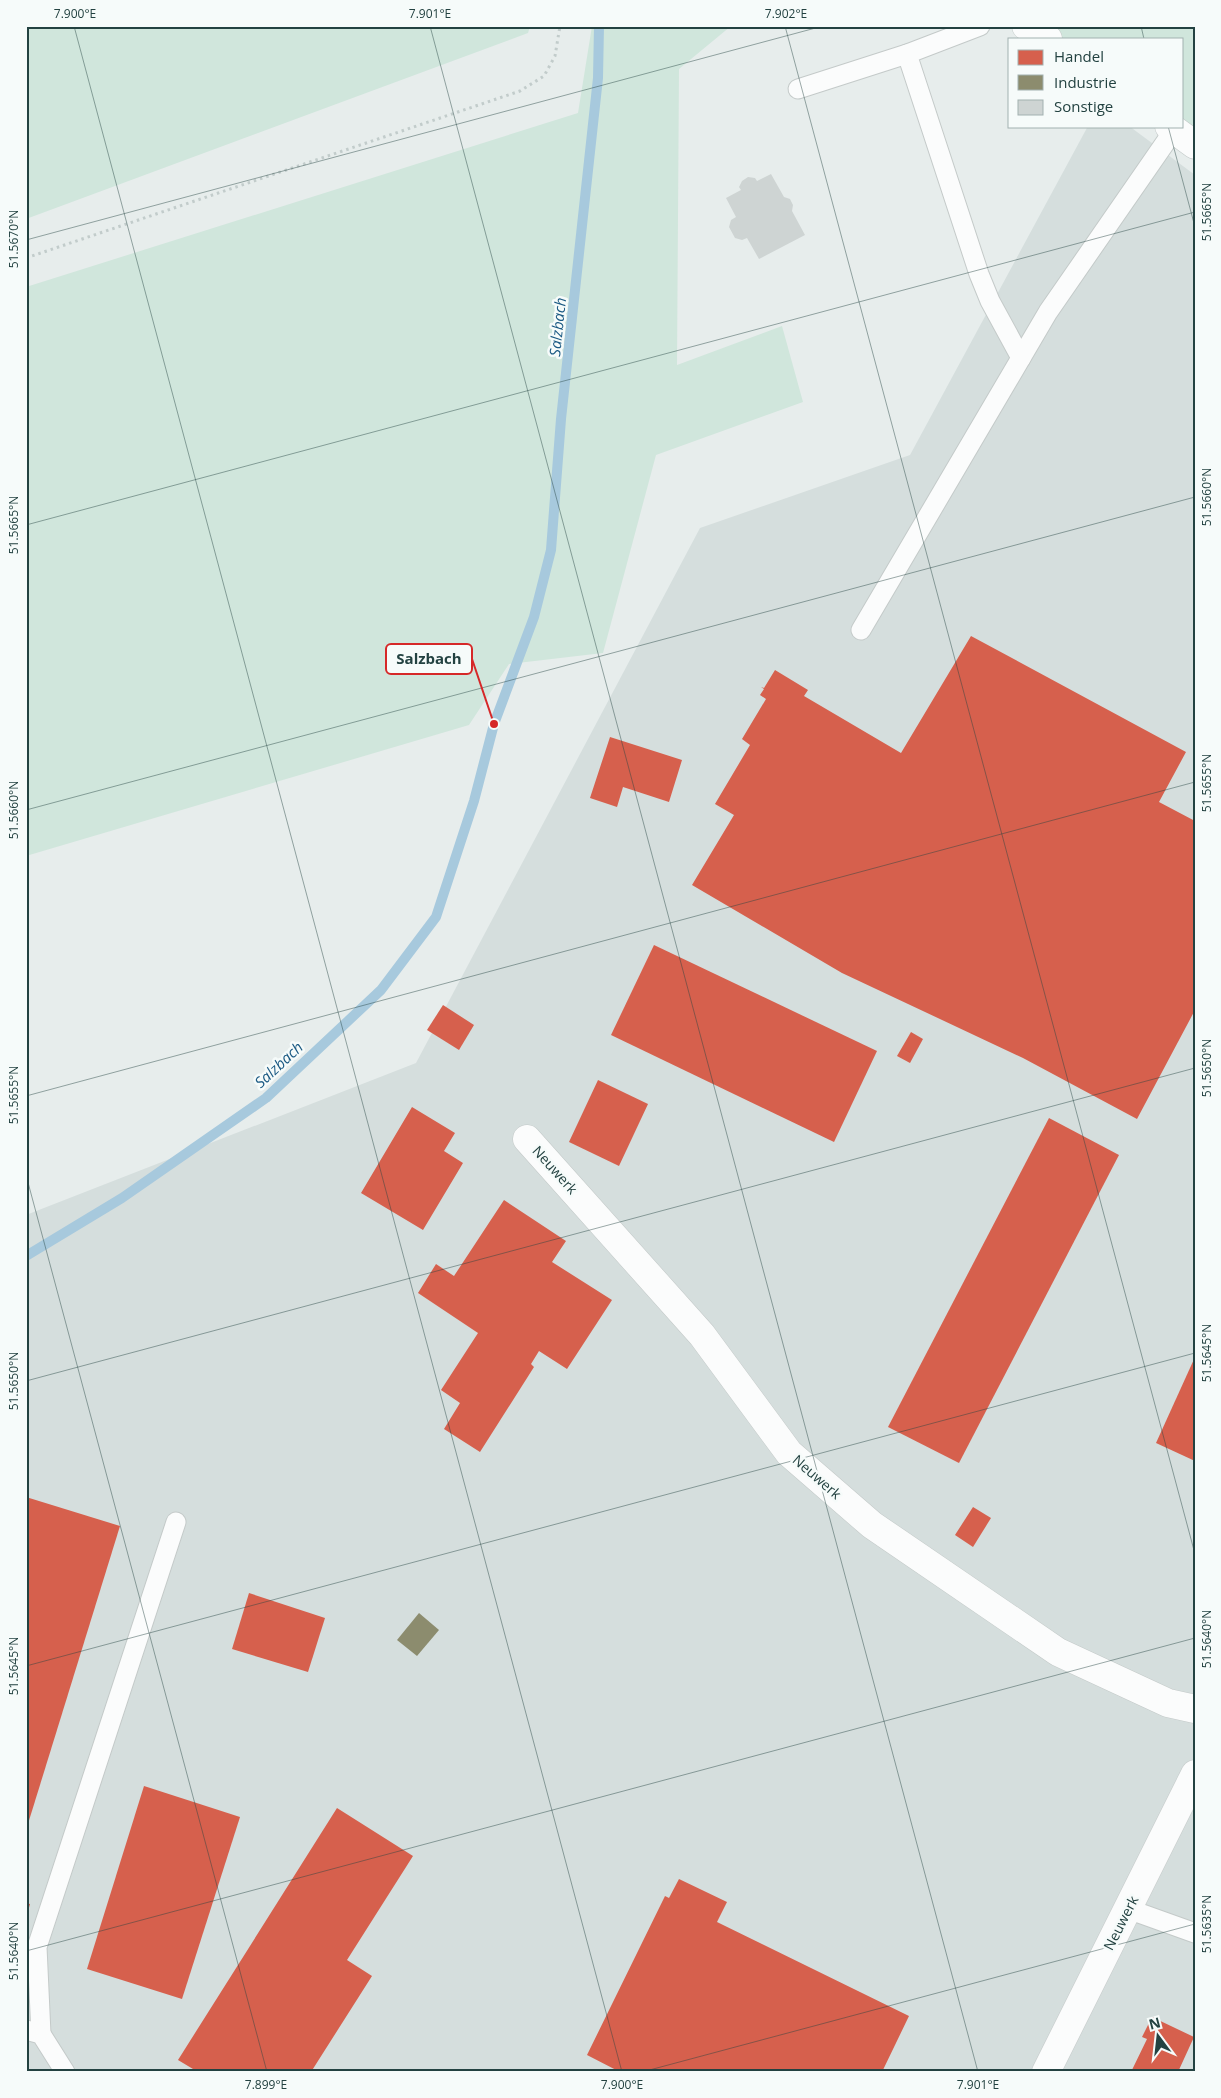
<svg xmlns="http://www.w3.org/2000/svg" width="1221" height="2098" font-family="'Open Sans',sans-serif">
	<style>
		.built { fill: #d5dedd }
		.green { fill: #d0e6dc }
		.shops { fill: #d6604d }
		.industry { fill: #8c8c6e }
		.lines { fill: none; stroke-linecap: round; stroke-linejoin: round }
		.stream { stroke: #a7c9dd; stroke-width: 10 }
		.building { fill: #ced4d3 }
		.service-casing { stroke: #c4cac9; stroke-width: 21 }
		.minor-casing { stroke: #c4cac9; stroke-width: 29 }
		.path { stroke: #c2cccb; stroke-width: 3; stroke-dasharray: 2.5 4; stroke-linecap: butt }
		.service { stroke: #fbfcfc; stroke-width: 19 }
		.minor { stroke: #fbfcfc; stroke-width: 28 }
		.ticks { fill: none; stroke: #234241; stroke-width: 1; stroke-opacity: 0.45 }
		.labels { text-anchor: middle; stroke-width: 5; stroke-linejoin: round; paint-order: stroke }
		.street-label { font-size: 14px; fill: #234241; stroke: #f6fbfa }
		.water-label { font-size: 15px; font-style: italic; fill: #195882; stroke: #f6fbfa }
		.leader { fill: none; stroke: #d62828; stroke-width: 2 }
		.callout-dot { fill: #d62828; stroke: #f6fbfa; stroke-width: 2 }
		.callout { fill: #f6fbfa; stroke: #d62828; stroke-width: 2 }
		.callout-label { font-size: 15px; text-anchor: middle; font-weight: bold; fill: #234241 }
		.neatline { fill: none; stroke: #234241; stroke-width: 2 }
		.ticks-label { font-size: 12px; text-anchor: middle; fill: #234241 }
	</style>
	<rect width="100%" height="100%" fill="#e7edec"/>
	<!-- built -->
	<polygon class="built" points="1088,126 1129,126 1195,175 1195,2072 26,2072 26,1215 416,1063 700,528 910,455"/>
	<!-- green -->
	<g class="green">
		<polygon points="26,26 530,26 528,33 26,219"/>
		<polygon points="592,26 731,26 679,69 677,365 782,326 803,402 656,455 603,653 509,664 469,725 26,856 26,287 578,113"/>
		<polygon points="1013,26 1195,26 1195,134 1182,126 1182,39 1034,39"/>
	</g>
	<!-- shops -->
	<g class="shops">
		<polygon points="971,636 1186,752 1159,802 1195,821 1195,1010 1137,1119 1023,1058 842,973 692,885 734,815 715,804 750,745 742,739 766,699 760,695 764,689 761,687 764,688 775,670 808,690 804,696 901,753"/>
		<polygon points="610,737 682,760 669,802 623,787 617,807 590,798"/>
		<polygon points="654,945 877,1051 834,1142 611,1035"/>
		<polygon points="443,1005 474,1025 459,1050 427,1030"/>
		<polygon points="911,1032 923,1039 910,1063 897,1056"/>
		<polygon points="598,1080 648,1104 619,1166 569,1142"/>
		<polygon points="412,1107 455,1133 444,1151 463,1163 423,1230 361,1193"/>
		<polygon points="1049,1118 1119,1155 959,1463 888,1427"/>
		<polygon points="504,1200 566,1241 552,1262 612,1300 567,1369 539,1351 531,1364 534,1367 480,1452 444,1429 460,1403 441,1390 478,1333 418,1293 436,1264 454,1276"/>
		<polygon points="1195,1357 1195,1461 1156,1443"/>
		<polygon points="26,1497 120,1526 27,1827 26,1827"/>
		<polygon points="973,1507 991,1518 973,1547 955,1535"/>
		<polygon points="249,1593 325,1618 308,1672 232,1649"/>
		<polygon points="144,1786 240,1817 182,1999 87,1969"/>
		<polygon points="337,1808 413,1856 347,1960 372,1976 311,2072 198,2072 178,2060"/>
		<polygon points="679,1879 727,1902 717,1922 909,2016 882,2072 620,2072 587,2055 665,1896 669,1898"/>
		<polygon points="26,1903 30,1904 27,1915 26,1915"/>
		<polygon points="1152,2017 1194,2037 1178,2072 1131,2072 1147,2039 1142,2037"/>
	</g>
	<!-- industry -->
	<polygon class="industry" points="419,1613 439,1630 417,1656 397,1640"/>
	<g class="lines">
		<!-- stream -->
		<polyline class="stream" points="26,1256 122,1198 266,1098 381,990 436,917 474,801 494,724 534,617 551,550 561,419 598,78 599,26"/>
	</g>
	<!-- building -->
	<polygon class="building" points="771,174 784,197 790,199 793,205 792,211 805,235 759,259 747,238 742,240 735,238 729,227 731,220 736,217 726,198 741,190 739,187 742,181 748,177 755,178 757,181"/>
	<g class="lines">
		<!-- service casing -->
		<g class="service-casing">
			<g id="service">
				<polyline points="907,54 979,274 990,301 1021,358"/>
				<polyline points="798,89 907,54 980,26"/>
				<polyline points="861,630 1048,312 1174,130"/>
				<polyline points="1128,1909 1195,1933"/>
				<polyline points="26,2030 41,2034 65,2072"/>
				<polyline points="41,2034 37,1947 176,1522"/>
			</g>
		</g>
		<!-- minor casing -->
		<g class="minor-casing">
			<g id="minor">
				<polyline points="1026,26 1048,39"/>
				<polyline points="1169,126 1195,145"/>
				<polyline points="527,1139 702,1335 789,1453 872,1525 1058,1652 1168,1703 1195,1709"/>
				<polyline points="1046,2072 1195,1774"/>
			</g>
		</g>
		<!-- path -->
		<polyline class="path" points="26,258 520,91 544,76 555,56 560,26"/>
		<!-- service -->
		<use href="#service" class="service"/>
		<!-- minor -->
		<use href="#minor" class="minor"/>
	</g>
	<!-- ticks -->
	<path class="ticks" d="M74 26 622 2072M430 26 978 2072M785 26 1195 1554M1141 26 1144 39M1168 126 1195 227M26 240 823 26M26 525 1195 212M26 810 1195 497M26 1096 1195 782M26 1175 267 2072M26 1381 1195 1068M26 1666 1195 1353M26 1951 1195 1638M642 2072 1195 1924"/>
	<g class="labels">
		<!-- street labels -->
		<g class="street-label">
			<text transform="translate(555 1170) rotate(48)" y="5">Neuwerk</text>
			<text transform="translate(817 1477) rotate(41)" y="5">Neuwerk</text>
			<text transform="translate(1121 1923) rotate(-63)" y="5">Neuwerk</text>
		</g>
		<!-- water labels -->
		<g class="water-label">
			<text transform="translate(558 327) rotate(-84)" y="5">Salzbach</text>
			<text transform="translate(279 1065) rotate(-43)" y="5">Salzbach</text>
		</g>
	</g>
	<!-- callouts -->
	<path class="leader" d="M494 724L472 659"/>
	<circle class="callout-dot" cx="494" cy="724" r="5"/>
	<rect class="callout" x="386" y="644" width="86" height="30" rx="5"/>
	<g class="callout-label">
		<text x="429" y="664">Salzbach</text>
	</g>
	<!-- border -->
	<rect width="1221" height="2098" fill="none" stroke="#f6fbfa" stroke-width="55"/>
	<!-- legend -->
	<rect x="1008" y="38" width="175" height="90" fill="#f6fbfa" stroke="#a2b1b0"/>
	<rect x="1018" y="50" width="25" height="15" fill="#d6604d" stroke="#a2b1b0"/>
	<text x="1054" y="62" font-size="15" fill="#234241">Handel</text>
	<rect x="1018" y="75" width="25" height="15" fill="#8c8c6e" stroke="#a2b1b0"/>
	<text x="1054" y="88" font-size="15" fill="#234241">Industrie</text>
	<rect x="1018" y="100" width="25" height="15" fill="#ced4d3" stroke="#a2b1b0"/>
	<text x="1054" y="112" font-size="15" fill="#234241">Sonstige</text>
	<!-- north arrow -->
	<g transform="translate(1158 2036) rotate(345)" stroke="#f6fbfa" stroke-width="4" paint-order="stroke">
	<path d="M0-4L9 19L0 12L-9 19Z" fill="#234241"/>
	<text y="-8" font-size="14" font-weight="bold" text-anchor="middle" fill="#234241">N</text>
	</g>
	<rect x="28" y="28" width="1166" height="2042" class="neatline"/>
	<g class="ticks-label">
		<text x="75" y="18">7.900°E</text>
		<text x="430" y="18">7.901°E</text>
		<text x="786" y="18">7.902°E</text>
		<text transform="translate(1207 212) rotate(-90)" y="4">51.5665°N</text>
		<text transform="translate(14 239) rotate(-90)" y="4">51.5670°N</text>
		<text transform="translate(1207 497) rotate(-90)" y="4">51.5660°N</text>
		<text transform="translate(14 525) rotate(-90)" y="4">51.5665°N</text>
		<text transform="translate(1207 783) rotate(-90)" y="4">51.5655°N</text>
		<text transform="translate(14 810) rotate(-90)" y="4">51.5660°N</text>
		<text transform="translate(1207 1068) rotate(-90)" y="4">51.5650°N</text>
		<text transform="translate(14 1095) rotate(-90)" y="4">51.5655°N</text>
		<text transform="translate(1207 1353) rotate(-90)" y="4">51.5645°N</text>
		<text transform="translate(14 1381) rotate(-90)" y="4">51.5650°N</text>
		<text transform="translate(1207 1639) rotate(-90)" y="4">51.5640°N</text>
		<text transform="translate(14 1666) rotate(-90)" y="4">51.5645°N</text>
		<text transform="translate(1207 1924) rotate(-90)" y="4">51.5635°N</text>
		<text transform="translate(14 1951) rotate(-90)" y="4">51.5640°N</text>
		<text x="266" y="2089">7.899°E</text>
		<text x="622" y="2089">7.900°E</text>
		<text x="978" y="2089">7.901°E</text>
	</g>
</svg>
